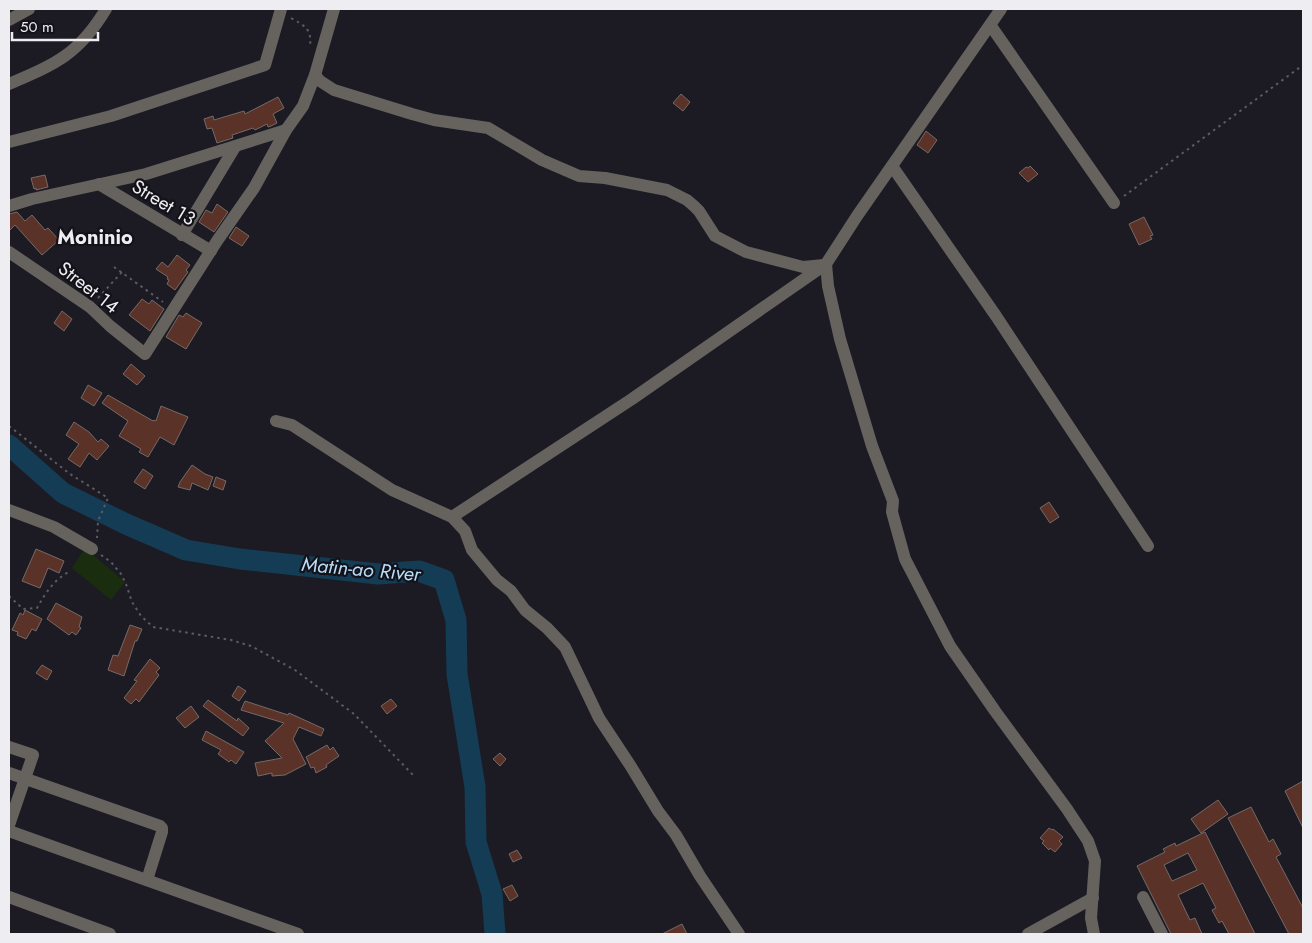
<svg xmlns="http://www.w3.org/2000/svg" width="1312" height="943" font-family="Jost,sans-serif">
	<style>
		.green { fill: #1a2d0f }
		.lines { fill: none; stroke-linecap: round; stroke-linejoin: round }
		.river { stroke: #153c55; stroke-width: 21 }
		.building { fill: #5b3228; stroke: #756a67; fill-rule: evenodd }
		.path { stroke: #5c5b62; stroke-width: 2; stroke-dasharray: 2.5 4; stroke-linecap: butt }
		.minor { stroke: #66635f; stroke-width: 12 }
		.labels { text-anchor: middle; stroke-width: 4.5; stroke-linejoin: round; paint-order: stroke }
		.street-label { font-size: 19px; fill: #ededf2; stroke: #131219 }
		.neighbourhood-label { font-size: 20px; font-weight: bold; fill: #ededf2; stroke: #131219 }
		.water-label { font-size: 20px; font-style: italic; fill: #b8ddf9; stroke: #131219 }
	</style>
	<rect width="100%" height="100%" fill="#1c1b23"/>
	<!-- green -->
	<polygon class="green" points="85,548 125,582 111,600 72,568"/>
	<g class="lines">
		<!-- river -->
		<polyline class="river" points="9,445 63,493 126,524 186,550 240,559 378,574 419,571 444,580 456,620 457,674 475,787 476,842 492,894 495,934"/>
	</g>
	<!-- building -->
	<g class="building">
		<polygon points="681,94 690,102 683,111 673,103"/>
		<polygon points="278,97 284,108 273,114 277,123 271,126 268,127 267,124 255,130 253,128 232,135 233,138 217,143 212,128 207,129 204,119 213,116 214,120 244,111 245,114"/>
		<polygon points="926,131 937,140 928,153 917,145"/>
		<polygon points="1030,166 1038,174 1028,182 1019,173 1026,167 1028,168"/>
		<polygon points="45,175 48,187 36,190 36,188 34,189 31,178"/>
		<polygon points="217,204 228,212 214,232 199,222 206,210 212,213"/>
		<polygon points="17,212 25,221 32,215 45,230 48,228 59,240 42,255 15,225 9,231 9,214"/>
		<polygon points="1144,217 1153,235 1150,236 1152,239 1139,245 1129,224"/>
		<polygon points="236,227 249,236 242,246 229,238"/>
		<polygon points="177,255 190,265 186,270 188,272 175,290 167,284 169,280 167,279 168,277 156,269 162,262 168,267"/>
		<polygon points="142,299 149,304 152,300 164,309 150,331 129,315"/>
		<polygon points="62,311 72,319 64,331 54,323"/>
		<polygon points="186,313 202,323 186,349 166,337 179,315 183,317"/>
		<polygon points="131,364 145,376 137,385 123,374"/>
		<polygon points="88,385 102,393 94,406 81,398"/>
		<polygon points="108,395 153,421 154,420 156,421 161,406 188,417 174,445 160,437 148,457 139,452 141,449 119,436 128,421 102,403"/>
		<polygon points="74,422 89,432 98,442 101,439 109,446 97,460 89,453 80,467 68,459 79,444 66,435"/>
		<polygon points="192,465 205,474 213,477 208,490 192,483 190,490 178,487 180,482"/>
		<polygon points="143,469 153,476 145,489 134,482"/>
		<polygon points="216,477 226,481 223,490 213,486"/>
		<polygon points="1049,502 1059,517 1050,523 1040,508"/>
		<polygon points="36,549 64,561 59,573 48,568 40,588 22,581"/>
		<polygon points="56,603 82,617 79,627 81,628 76,635 72,632 69,635 47,619"/>
		<polygon points="25,610 42,619 36,631 32,629 26,639 17,635 18,632 12,630 20,613 23,615"/>
		<polygon points="130,625 142,629 137,641 135,641 124,676 108,670 113,655 118,656"/>
		<polygon points="150,659 160,668 156,672 159,675 139,702 136,699 131,704 124,698 137,681 134,680"/>
		<polygon points="42,665 52,671 47,680 36,673"/>
		<polygon points="238,686 246,691 239,701 232,696"/>
		<polygon points="391,699 397,706 387,714 381,706"/>
		<polygon points="208,700 237,721 238,718 249,728 243,736 203,706"/>
		<polygon points="245,701 288,715 289,713 324,729 321,736 299,727 293,739 306,764 285,775 272,776 272,773 258,776 255,763 282,758 265,741 284,723 241,710"/>
		<polygon points="191,706 199,717 185,728 176,718"/>
		<polygon points="206,731 244,752 236,764 231,760 229,762 218,754 221,750 202,740"/>
		<polygon points="327,745 330,750 333,747 339,756 326,765 327,767 316,773 314,767 311,768 306,757"/>
		<polygon points="500,753 506,759 500,766 493,759"/>
		<polygon points="1303,781 1303,828 1285,791"/>
		<polygon points="1218,800 1228,814 1201,833 1191,819"/>
		<polygon points="1251,807 1269,842 1273,839 1281,854 1276,857 1303,908 1303,934 1289,934 1228,818"/>
		<polygon points="1049,828 1052,830 1053,829 1063,837 1059,841 1062,844 1055,852 1050,848 1049,850 1042,843 1044,841 1040,838"/>
		<path d="M1205 832 1255 934H1229L1222 921 1219 923 1212 910 1216 908 1203 883 1178 895 1190 920 1195 918 1202 934H1171L1137 866 1165 852 1163 849 1175 843 1176 846ZM1188 853 1197 870 1172 881 1164 865Z"/>
		<polygon points="517,850 522,858 513,862 509,854"/>
		<polygon points="512,885 518,896 510,901 503,889"/>
		<polygon points="682,924 687,934 662,934"/>
	</g>
	<g class="lines">
		<!-- path -->
		<g class="path">
			<path d="M291 18C305 26 312 29 310 46"/>
			<polyline points="1124,196 1303,65"/>
			<polyline points="114,267 163,302"/>
			<polyline points="98,298 122,272"/>
			<polyline points="9,426 70,474 108,498 98,521 97,538"/>
			<polyline points="101,555 111,562 121,574 126,584 132,602 141,616 153,627 231,640 251,646 295,670 354,714 415,777"/>
			<path d="M9 596 23 609 37 608C46 592 54 580 70 571"/>
		</g>
		<!-- minor -->
		<g class="minor">
			<polyline points="9,20 29,9"/>
			<polyline points="991,26 1114,203"/>
			<polyline points="315,75 320,81 334,90 412,114 434,120 488,128 542,160 579,176 605,178 667,190 687,200 694,206 699,211 715,236 746,252 803,267 824,265"/>
			<path d="M9 84C56 64 79 54 106 9"/>
			<polyline points="9,142 111,116 265,65 281,9"/>
			<polyline points="892,166 996,316 1148,546"/>
			<polyline points="99,184 211,251"/>
			<polyline points="9,206 32,199 146,174 286,130"/>
			<polyline points="182,235 235,147"/>
			<polyline points="9,252 90,307 110,326 145,354 217,241 254,188 286,130 303,106 315,75 334,9"/>
			<polyline points="826,264 828,286 840,339 872,446 893,501 892,512 905,559 950,646 995,711 1067,809 1088,841 1095,861 1091,918 1094,934"/>
			<polyline points="276,421 292,425 392,490 452,517 465,531 472,550 497,580 511,591 525,610 547,628 565,647 599,718 630,765 658,811 676,835 700,876 739,934"/>
			<polyline points="9,510 54,527 92,549"/>
			<polyline points="452,517 632,399 826,264 857,216 1001,9"/>
			<polyline points="9,747 33,755 9,825"/>
			<polyline points="9,773 160,826 162,828 162,832 147,880"/>
			<polyline points="9,831 298,934"/>
			<polyline points="9,897 110,934"/>
			<polyline points="1143,897 1162,934"/>
			<polyline points="1028,934 1093,898"/>
		</g>
	</g>
	<g class="labels">
		<!-- street labels -->
		<g class="street-label">
			<text transform="translate(164 202) rotate(31)" y="7">Street 13</text>
			<text transform="translate(89 287) rotate(38)" y="7">Street 14</text>
		</g>
		<!-- neighbourhood labels -->
		<g class="neighbourhood-label">
			<text x="95" y="244">Moninio</text>
		</g>
		<!-- water labels -->
		<g class="water-label">
			<text transform="translate(361 569) rotate(5)" y="7">Matin-ao River</text>
		</g>
	</g>
	<!-- border -->
	<rect width="1312" height="943" fill="none" stroke="#ededf2" stroke-width="20"/>
	<!-- scale -->
	<path d="M12 32v8h86v-8" fill="none" stroke="#ededf2" stroke-width="2.5"/>
	<text x="20" y="32" font-size="15" fill="#ededf2" stroke="#131219" stroke-width="4" paint-order="stroke">50 m</text>
</svg>
